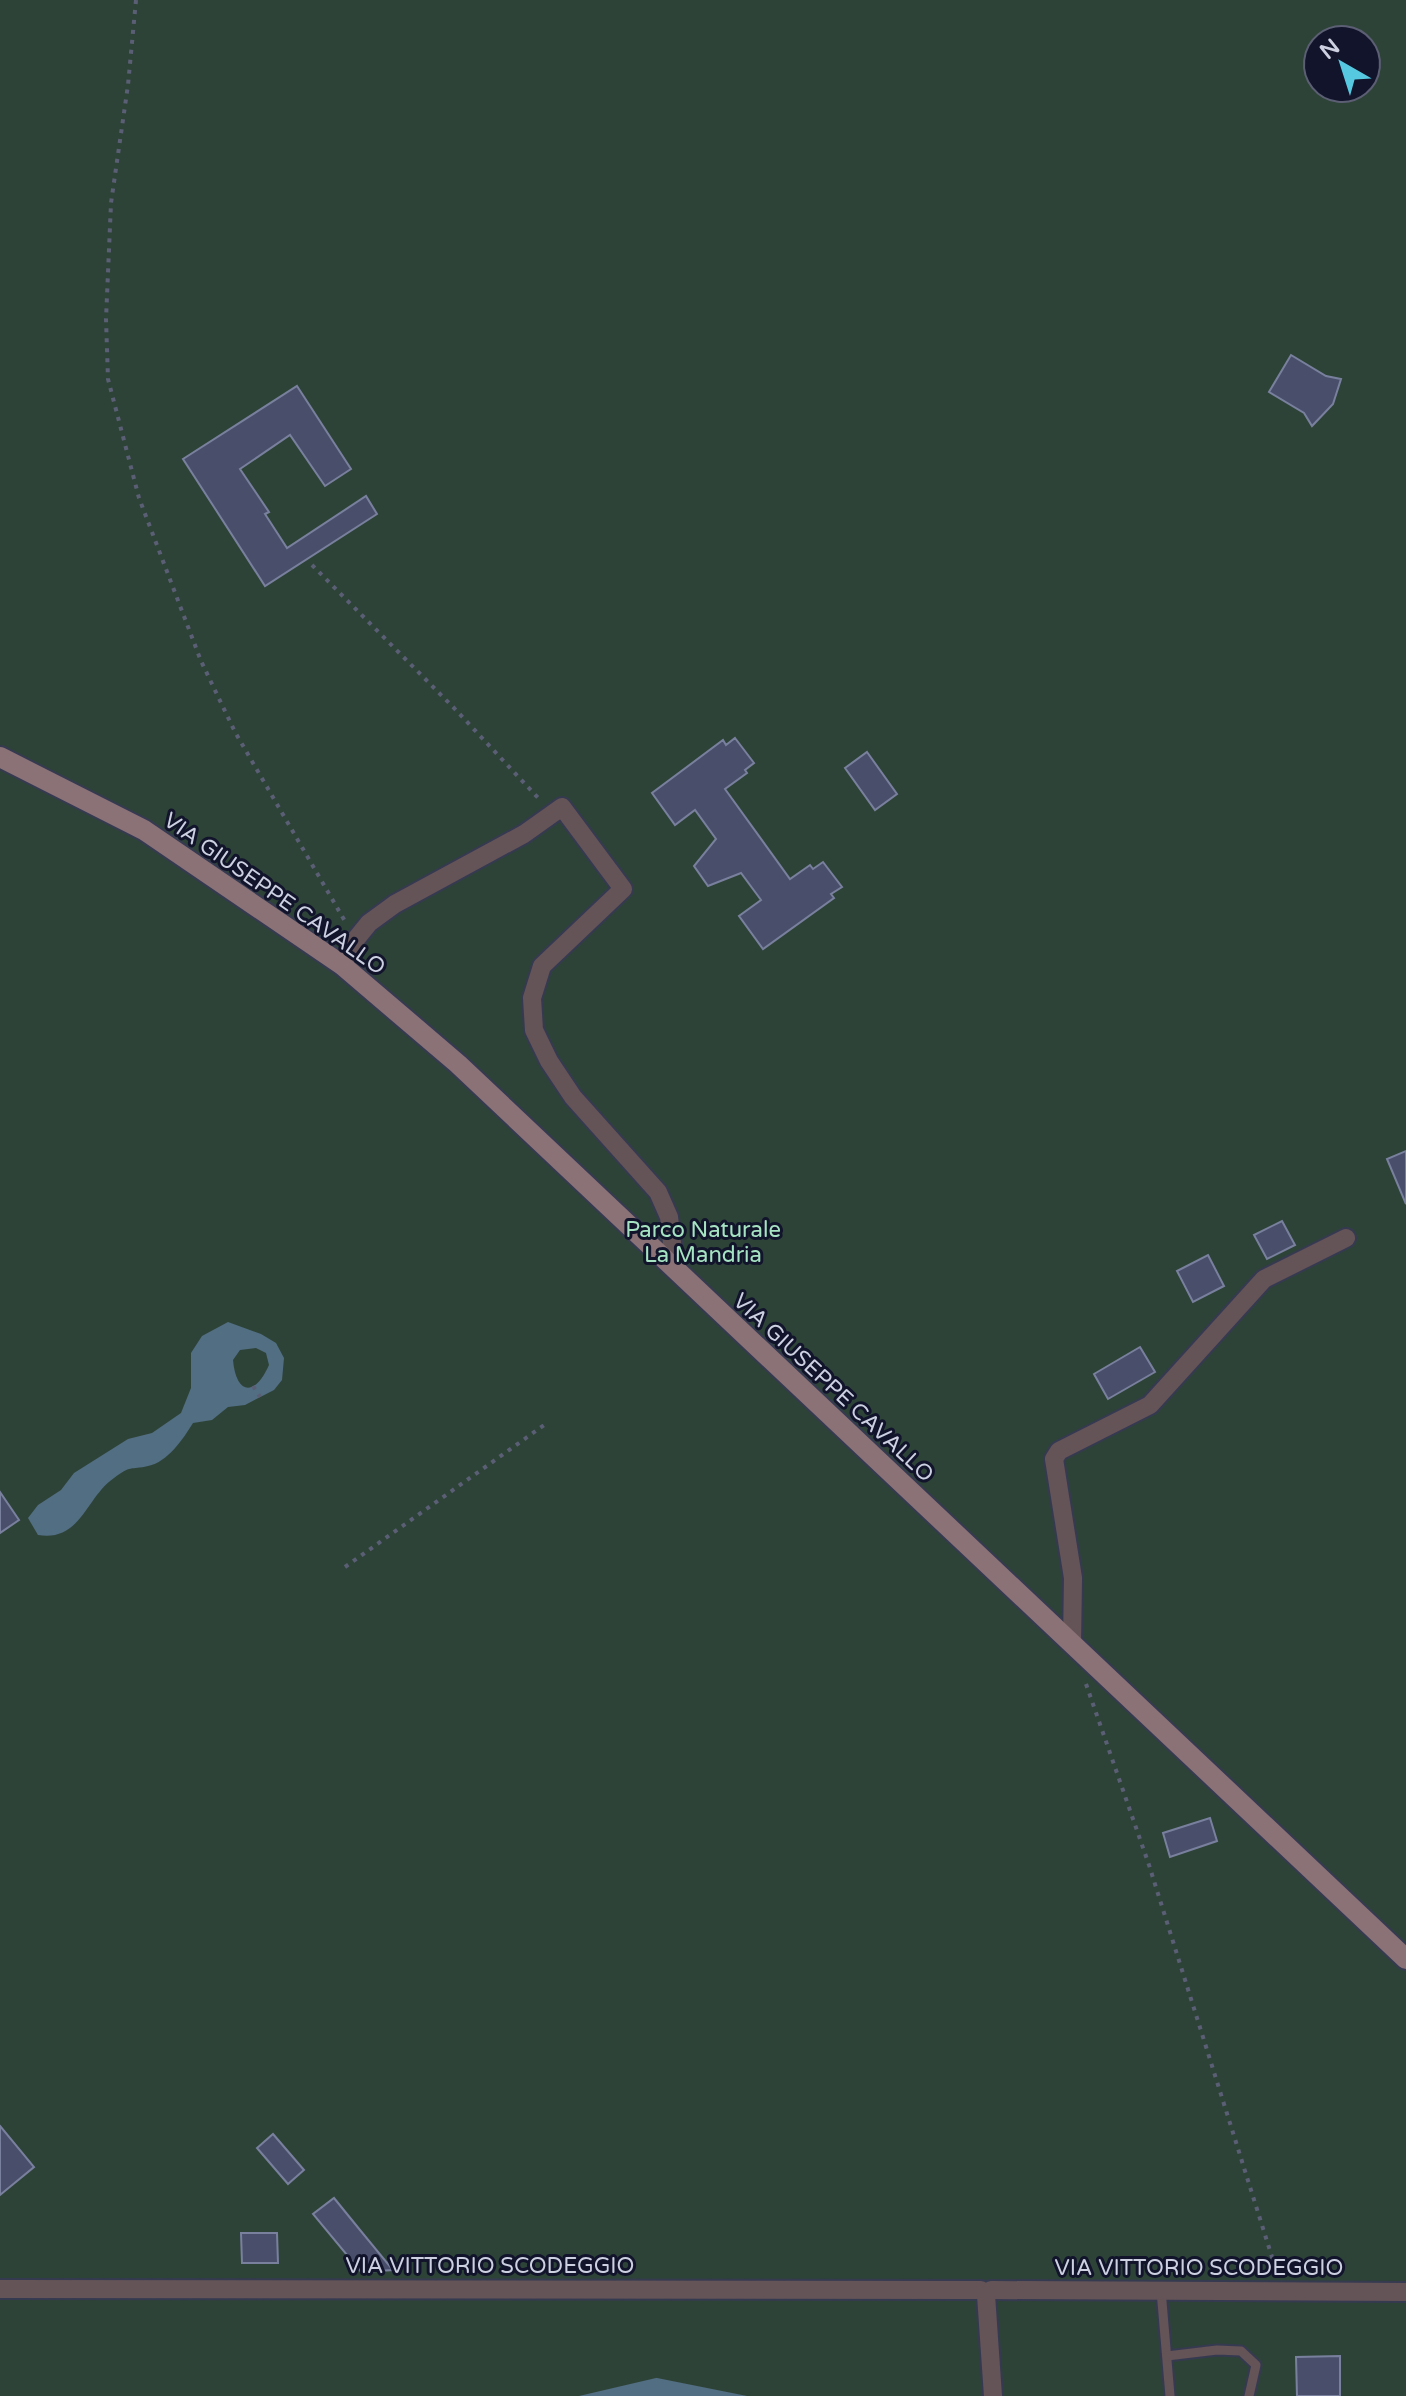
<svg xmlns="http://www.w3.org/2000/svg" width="1406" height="2396" font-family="'Varela Round',sans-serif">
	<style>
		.green { fill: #2e4338; fill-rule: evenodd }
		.water { fill: #526e83; fill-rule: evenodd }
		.building { fill: #494f6b; stroke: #79809e; stroke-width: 2 }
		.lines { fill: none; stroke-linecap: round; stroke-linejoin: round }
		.lane-casing { stroke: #363a51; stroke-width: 13 }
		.street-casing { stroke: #363a51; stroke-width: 22 }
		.secondary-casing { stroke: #363a51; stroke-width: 24 }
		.path { stroke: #5b5f75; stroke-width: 4; stroke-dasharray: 4 6; stroke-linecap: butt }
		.lane { stroke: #645457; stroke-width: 9 }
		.street { stroke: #645457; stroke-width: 18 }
		.secondary { stroke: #8a7277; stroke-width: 20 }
		.labels { text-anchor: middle; stroke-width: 6; stroke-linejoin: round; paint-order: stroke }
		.street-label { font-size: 22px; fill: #ccd0e1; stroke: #11142b }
		.park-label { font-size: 22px; fill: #a6e3c2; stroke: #11142b }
	</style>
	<rect width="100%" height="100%" fill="#1a1e36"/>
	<!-- green -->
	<path class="green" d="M0 0H1406V2396H0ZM1318 40H1366V88H1318Z"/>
	<!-- water -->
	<g class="water">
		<path d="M228 1322 261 1334 276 1343 284 1358 282 1380 274 1390 245 1405 228 1407 212 1420 193 1423C183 1439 168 1462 148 1466 130 1470 131 1465 114 1478 86 1497 81 1542 38 1535L28 1518 38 1505 61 1490 74 1473 128 1439 152 1433 181 1413 191 1388V1353L202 1336ZM256 1348 266 1353 269 1365C255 1397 236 1395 233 1360L240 1350Z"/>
		<polygon points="656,2378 657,2378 747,2396 579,2396"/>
	</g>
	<!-- building -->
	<g class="building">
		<polygon points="1291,355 1326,376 1341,379 1333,404 1312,426 1304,413 1269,392"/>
		<polygon points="297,386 351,469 325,486 290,435 240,469 269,512 265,514 287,548 366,496 377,514 265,586 183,459"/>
		<polygon points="735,738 754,763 745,770 747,773 725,789 790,879 810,865 813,869 823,862 842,887 831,894 834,898 763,949 739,916 761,900 741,873 708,886 694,866 716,839 695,810 675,825 652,793 723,740 726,745"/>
		<polygon points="867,752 897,794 875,810 845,768"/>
		<polygon points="1406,1151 1406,1204 1387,1159"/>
		<polygon points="1282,1221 1295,1245 1267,1259 1254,1235"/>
		<polygon points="1208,1255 1224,1286 1193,1302 1177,1271"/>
		<polygon points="1140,1347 1155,1372 1108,1399 1094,1374"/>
		<polygon points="0,1492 19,1520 0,1533"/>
		<polygon points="1210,1818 1217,1841 1170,1857 1163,1833"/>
		<polygon points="0,2126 34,2167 0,2195"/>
		<polygon points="273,2134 304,2170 288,2184 257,2148"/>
		<polygon points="334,2198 360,2230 393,2270 361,2272 313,2214"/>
		<polygon points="241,2233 277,2233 278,2263 242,2263"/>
		<polygon points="1340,2356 1340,2396 1297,2396 1296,2357"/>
	</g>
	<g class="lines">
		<!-- lane casing -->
		<g class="lane-casing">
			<g id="lane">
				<polyline points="1161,2290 1170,2396"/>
				<polyline points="1167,2356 1217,2350 1241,2351 1256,2365 1249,2396"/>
			</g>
		</g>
		<!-- street casing -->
		<g class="street-casing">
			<g id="street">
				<polyline points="342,965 356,939 369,923 395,904 524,834 562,807 623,889 542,966 532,998 534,1030 549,1061 573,1097 658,1192 669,1217 672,1243 666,1261"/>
				<polyline points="1072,1644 1073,1578 1054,1459 1059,1451 1150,1405 1264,1279 1346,1238"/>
				<polyline points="0,2289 981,2290"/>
				<polyline points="991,2290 1406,2292"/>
				<polyline points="986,2295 993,2396"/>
			</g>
		</g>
		<!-- secondary casing -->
		<g class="secondary-casing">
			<polyline id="secondary" points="0,757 144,830 342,965 458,1064 1406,1959"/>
		</g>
		<!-- path -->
		<g class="path">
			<polyline points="136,0 128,85 111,203 106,319 108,379 139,498 201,661 235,732 346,923"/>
			<polyline points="312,565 454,708 541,801"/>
			<polyline points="253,1386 260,1397"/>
			<polyline points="345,1567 547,1423"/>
			<polyline points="1086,1684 1149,1865 1277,2273"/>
		</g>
		<!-- lane -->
		<use href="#lane" class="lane"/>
		<!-- street -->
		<use href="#street" class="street"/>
		<!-- secondary -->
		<use href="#secondary" class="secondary"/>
	</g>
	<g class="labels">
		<!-- street labels -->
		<g class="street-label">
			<text transform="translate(275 893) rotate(35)" y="8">VIA GIUSEPPE CAVALLO</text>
			<text transform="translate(834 1387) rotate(43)" y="8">VIA GIUSEPPE CAVALLO</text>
			<text x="490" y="2273">VIA VITTORIO SCODEGGIO</text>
			<text x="1199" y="2275">VIA VITTORIO SCODEGGIO</text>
		</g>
		<!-- park labels -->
		<g class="park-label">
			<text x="703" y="1237">Parco Naturale<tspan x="703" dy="25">La Mandria</tspan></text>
		</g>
	</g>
	<!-- north arrow -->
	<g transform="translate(1342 64) rotate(321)"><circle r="38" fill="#11142b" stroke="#5c5f74" stroke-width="2"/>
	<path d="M0-6L14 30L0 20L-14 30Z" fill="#56c9e1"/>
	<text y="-12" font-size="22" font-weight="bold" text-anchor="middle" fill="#ccd0e1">N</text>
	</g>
</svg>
